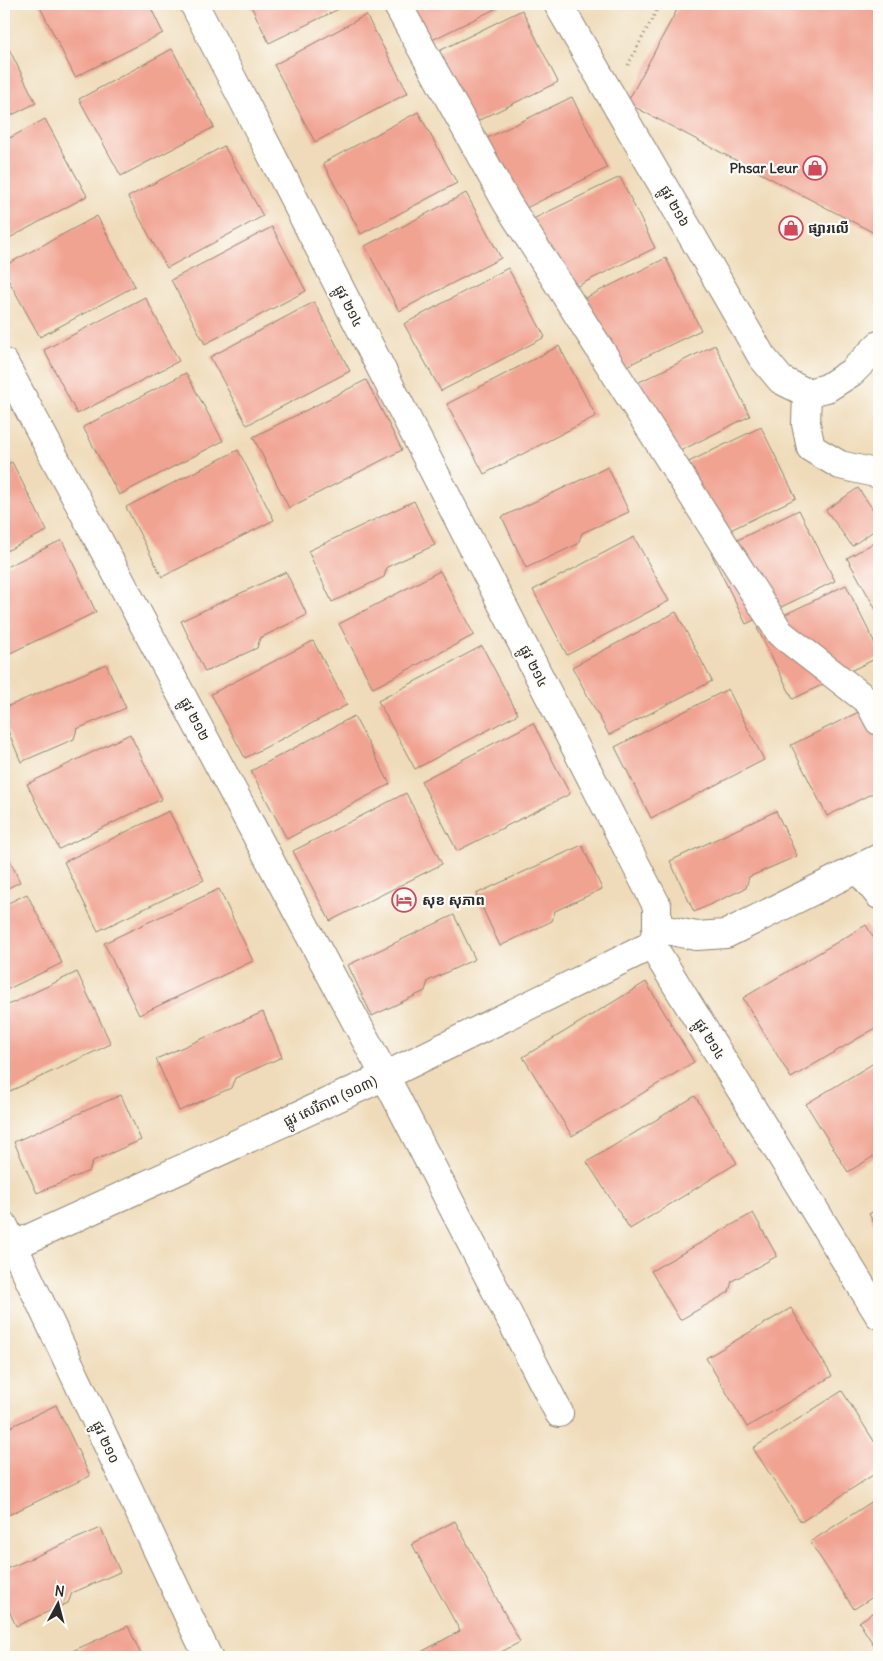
<svg xmlns="http://www.w3.org/2000/svg" width="883" height="1661" font-family="Delius,'Noto Sans Khmer',sans-serif">
	<style>
		.building { fill: #f1a392 }
		.lines { fill: none; stroke-linecap: round; stroke-linejoin: round }
		.minor-casing { stroke: #8d8372; stroke-width: 30 }
		.path { stroke: #8d8372; stroke-width: 3; stroke-dasharray: 1 4; stroke-linecap: butt }
		.minor { stroke: #fff; stroke-width: 28 }
		.labels { text-anchor: middle; stroke-width: 4.5; stroke-linejoin: round; paint-order: stroke }
		.poi-label { font-size: 14px; font-weight: bold; fill: #2b2b2b; stroke: #fdfcf7; text-anchor: start }
		.street-label { font-size: 14px; fill: #2b2b2b; stroke: #fdfcf7 }
	</style>
	<rect width="100%" height="100%" fill="#fdfcf7"/>
	<filter id="ink" filterUnits="userSpaceOnUse"><feTurbulence type="fractalNoise" baseFrequency=".02" numOctaves="2"/><feDisplacementMap in="SourceGraphic" scale="10" xChannelSelector="R" yChannelSelector="G"/><feConvolveMatrix kernelMatrix="1 2 1 2 8 2 1 2 1" color-interpolation-filters="sRGB"/></filter>
	<filter id="wash" filterUnits="userSpaceOnUse"><feTurbulence type="fractalNoise" baseFrequency=".0096" numOctaves="4" result="noise"/><feDisplacementMap in="SourceGraphic" scale="20" xChannelSelector="R" yChannelSelector="G"/><feGaussianBlur stdDeviation="1.12" result="paint"/><feColorMatrix in="noise" values="0 0 0 0 0 0 0 0 0 0 0 0 0 0 0 0 0 1.4 0 .05"/><feComposite in="paint" operator="in"/></filter>
	<g filter="url(#wash)">
		<rect width="100%" height="100%" fill="#efdbb9"/>
		<g id="blocks">
			<!-- building -->
			<g class="building">
				<polygon points="42,4 149,4 163,33 75,77 39,5"/>
				<polygon points="250,4 349,4 269,43"/>
				<polygon points="409,4 505,4 428,42"/>
				<polygon points="680,4 879,4 878,235 627,103"/>
				<polygon points="522,10 558,82 469,125 433,54"/>
				<polygon points="366,15 408,93 315,142 274,65"/>
				<polygon points="4,39 36,103 4,119"/>
				<polygon points="172,49 214,127 121,176 79,99"/>
				<polygon points="572,97 607,168 518,212 483,140"/>
				<polygon points="418,112 457,183 361,234 323,163"/>
				<polygon points="45,119 87,196 4,241 4,141"/>
				<polygon points="224,146 263,216 167,268 128,197"/>
				<polygon points="620,177 655,248 567,291 531,220"/>
				<polygon points="466,193 501,258 399,311 365,246"/>
				<polygon points="97,216 135,286 40,337 4,272 4,266"/>
				<polygon points="272,227 306,291 205,344 171,280"/>
				<polygon points="666,258 701,330 612,373 577,302"/>
				<polygon points="508,268 545,337 441,391 404,324"/>
				<polygon points="145,297 179,361 77,414 44,350"/>
				<polygon points="314,302 350,371 247,425 210,357"/>
				<polygon points="715,345 750,416 662,460 627,388"/>
				<polygon points="559,346 596,416 484,474 447,404"/>
				<polygon points="186,373 223,441 119,495 83,427"/>
				<polygon points="366,380 402,450 289,508 253,437"/>
				<polygon points="761,427 796,498 708,541 672,470"/>
				<polygon points="238,450 274,520 162,577 126,507"/>
				<polygon points="12,462 47,531 4,552 4,466"/>
				<polygon points="608,467 629,512 582,533 578,544 526,568 502,517"/>
				<polygon points="858,488 879,518 879,527 852,546 826,510"/>
				<polygon points="414,501 435,545 387,567 384,577 332,602 308,551"/>
				<polygon points="799,510 835,581 746,624 711,553"/>
				<polygon points="634,537 669,601 567,655 533,590"/>
				<polygon points="62,540 96,612 4,656 4,568"/>
				<polygon points="879,540 879,615 847,558"/>
				<polygon points="440,571 474,635 373,688 339,624"/>
				<polygon points="286,572 307,615 260,638 257,648 205,672 181,621"/>
				<polygon points="846,585 879,652 879,657 793,699 757,628"/>
				<polygon points="676,612 712,681 609,735 572,667"/>
				<polygon points="313,641 347,705 245,758 211,694"/>
				<polygon points="482,646 518,714 415,769 378,701"/>
				<polygon points="106,664 126,708 77,729 74,739 21,762 4,721 4,708"/>
				<polygon points="728,689 764,760 651,818 615,747"/>
				<polygon points="879,702 879,790 827,816 791,745"/>
				<polygon points="354,716 390,784 287,839 251,771"/>
				<polygon points="533,723 570,794 457,851 421,781"/>
				<polygon points="130,734 162,799 59,849 27,784"/>
				<polygon points="406,793 442,864 330,921 293,851"/>
				<polygon points="169,811 204,880 98,931 64,862"/>
				<polygon points="776,811 797,856 749,877 746,888 694,912 670,861"/>
				<polygon points="582,845 602,889 555,911 552,921 500,946 476,894"/>
				<polygon points="4,848 20,882 4,890"/>
				<polygon points="219,889 253,961 139,1015 104,943"/>
				<polygon points="27,894 62,963 4,991 4,905"/>
				<polygon points="454,915 475,959 428,981 425,991 372,1016 348,965"/>
				<polygon points="866,925 879,947 879,1026 791,1078 743,998"/>
				<polygon points="77,972 111,1044 4,1094 4,1007"/>
				<polygon points="646,982 694,1062 572,1136 523,1057"/>
				<polygon points="263,1012 282,1057 235,1078 231,1088 179,1111 156,1059"/>
				<polygon points="879,1060 879,1153 848,1172 806,1104"/>
				<polygon points="121,1095 141,1140 93,1161 89,1171 37,1193 14,1142"/>
				<polygon points="695,1096 737,1163 630,1229 587,1162"/>
				<polygon points="879,1208 879,1232 869,1214"/>
				<polygon points="753,1213 777,1256 732,1281 729,1292 680,1320 651,1271"/>
				<polygon points="791,1308 832,1376 747,1427 706,1358"/>
				<polygon points="842,1391 879,1449 879,1471 801,1522 753,1448"/>
				<polygon points="56,1405 90,1476 4,1517 4,1430"/>
				<polygon points="879,1497 879,1593 854,1609 810,1542"/>
				<polygon points="455,1521 520,1642 492,1657 412,1657 460,1631 412,1544"/>
				<polygon points="101,1528 120,1572 72,1593 68,1603 16,1626 4,1599 4,1570"/>
				<polygon points="879,1609 879,1653 859,1622"/>
				<polygon points="128,1626 142,1657 59,1657"/>
			</g>
		</g>
	</g>
	<g filter="url(#ink)">
		<use href="#blocks" fill-opacity="0" stroke="#8d8372" stroke-width="1"/>
		<g class="lines">
			<!-- minor casing -->
			<g class="minor-casing">
				<g id="minor">
					<polyline points="194,4 657,906 657,928 652,945"/>
					<polyline points="397,4 507,203 780,633 869,702 879,721"/>
					<polyline points="558,4 762,357 781,380 807,393"/>
					<polyline points="4,363 385,1076 559,1413"/>
					<polyline points="807,393 806,424 811,448 840,465 879,474"/>
					<polyline points="807,393 827,388 852,372 879,345"/>
					<polyline points="858,869 879,895"/>
					<polyline points="657,928 696,936 726,934 879,858"/>
					<polyline points="652,945 879,1315"/>
					<polyline points="4,1226 208,1657"/>
					<polyline points="4,1250 385,1076 652,945"/>
				</g>
			</g>
			<!-- path -->
			<polyline class="path" points="628,65 660,4"/>
			<!-- minor -->
			<use href="#minor" class="minor"/>
		</g>
	</g>
	<!-- icons -->
	<defs>
		<g id="shop-ring" transform="scale(1.25)"><circle r="9.5" fill="#fdfcf7" stroke="#d1495b" stroke-width="1.5"/><path d="M-5-2.5h2.3a2.7 3.5 0 0 1 5.4 0H5L5.5 6h-11ZM-1.5-2.5h3a1.5 2.3 0 0 0-3 0Z" fill="#d1495b"/></g>
		<g id="hotel-ring" transform="scale(1.25)"><circle r="9.5" fill="#fdfcf7" stroke="#d1495b" stroke-width="1.5"/><path d="M-6-4.5h1.5V1H6V5H4.5V3h-9V5H-6ZM-4 0a1.8 1.8 0 1 1 3.6 0ZM.5 0V-2.5h3Q6-2.5 6 0Z" fill="#d1495b"/></g>
	</defs>
	<g fill-rule="evenodd">
		<use href="#shop-ring" x="815" y="168"/>
		<use href="#shop-ring" x="791" y="228"/>
		<use href="#hotel-ring" x="404" y="900"/>
	</g>
	<g class="labels">
		<!-- poi labels -->
		<g class="poi-label">
			<text x="798" y="173" text-anchor="end">Phsar Leur</text>
			<text x="808" y="233">ផ្សារលើ</text>
			<text x="422" y="905">សុខ សុភាព</text>
		</g>
		<!-- street labels -->
		<g class="street-label">
			<text transform="translate(675 206) rotate(60)" y="5">ផ្លូវ ២១៦</text>
			<text transform="translate(349 306) rotate(63)" y="5">ផ្លូវ ២១៤</text>
			<text transform="translate(534 666) rotate(63)" y="5">ផ្លូវ ២១៤</text>
			<text transform="translate(195 719) rotate(62)" y="5">ផ្លូវ ២១២</text>
			<text transform="translate(710 1039) rotate(58)" y="5">ផ្លូវ ២១៤</text>
			<text transform="translate(330 1101) rotate(-25)" y="5">ផ្លូវ សេរីភាព (១០៣)</text>
			<text transform="translate(106 1442) rotate(65)" y="5">ផ្លូវ ២១០</text>
		</g>
	</g>
	<!-- margin -->
	<rect width="883" height="1661" fill="none" stroke="#fdfcf7" stroke-width="20"/>
	<!-- north arrow -->
	<g transform="translate(58 1604) rotate(7)" stroke="#fdfcf7" stroke-width="4" paint-order="stroke">
	<path d="M0-4L9 19L0 12L-9 19Z" fill="#2b2b2b"/>
	<text y="-8" font-size="14" font-weight="bold" text-anchor="middle" fill="#2b2b2b">N</text>
	</g>
</svg>
